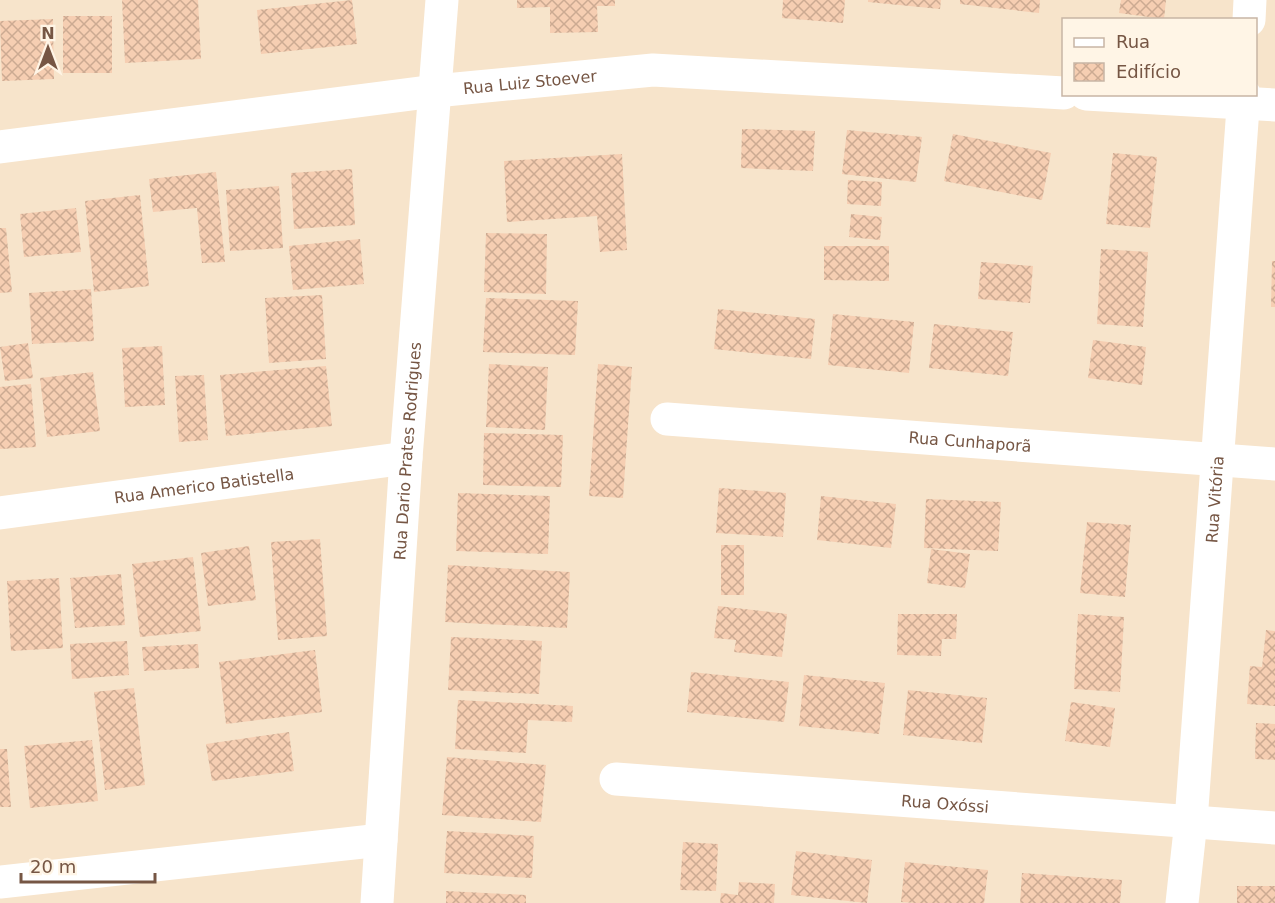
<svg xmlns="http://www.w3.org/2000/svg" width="1275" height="903" font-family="'DejaVu Sans',sans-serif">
	<defs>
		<pattern id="building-cross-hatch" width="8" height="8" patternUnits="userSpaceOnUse" patternTransform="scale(1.5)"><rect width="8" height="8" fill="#f6ceb2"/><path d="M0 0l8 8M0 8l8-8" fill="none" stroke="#ccaa92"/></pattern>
	</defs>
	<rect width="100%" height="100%" fill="#fef2dd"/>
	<path fill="#f7e4cb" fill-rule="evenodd" d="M 0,0 L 1275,0 L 1275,903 L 0,903 ZM 1064,20 L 1256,20 L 1256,94 L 1064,94 Z"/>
	<path fill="url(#building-cross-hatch)" d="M 122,0 L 198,0 L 201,59 L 125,63 Z
		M 352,0 L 357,44 L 261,54 L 257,10 Z
		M 517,0 L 615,0 L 615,6 L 597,6 L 598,32 L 550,33 L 550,7 L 517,8 Z
		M 783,0 L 845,0 L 843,23 L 782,18 Z
		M 868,0 L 941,0 L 940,9 L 868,2 Z
		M 960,0 L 1040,0 L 1039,13 L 960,4 Z
		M 1121,0 L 1166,0 L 1164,19 L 1119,13 Z
		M 63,16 L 112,16 L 112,73 L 63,73 Z
		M 53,19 L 54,79 L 2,81 L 0,21 Z
		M 742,129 L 815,131 L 813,171 L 741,168 Z
		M 847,130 L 922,137 L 916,182 L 842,174 Z
		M 953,134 L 1051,153 L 1042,200 L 944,181 Z
		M 1113,153 L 1157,157 L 1150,228 L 1106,224 Z
		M 622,154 L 627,250 L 600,252 L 597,216 L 507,222 L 504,161 Z
		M 352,169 L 355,225 L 294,229 L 291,173 Z
		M 216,172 L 225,262 L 202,263 L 197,208 L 153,212 L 149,179 Z
		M 848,180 L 882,182 L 881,206 L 847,204 Z
		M 279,186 L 283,248 L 230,251 L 226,190 Z
		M 140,195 L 149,286 L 94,292 L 85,201 Z
		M 76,208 L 81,252 L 24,257 L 20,214 Z
		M 851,214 L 882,217 L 880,240 L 849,237 Z
		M 0,228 L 6,228 L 12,292 L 0,293 Z
		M 486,233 L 547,234 L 546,294 L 484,292 Z
		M 360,239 L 364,284 L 293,290 L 289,246 Z
		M 824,246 L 889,246 L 889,281 L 824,280 Z
		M 1101,249 L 1148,252 L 1143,327 L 1097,324 Z
		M 1272,261 L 1275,261 L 1275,307 L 1271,307 Z
		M 981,262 L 1033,266 L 1030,303 L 978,299 Z
		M 91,289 L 94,341 L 32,344 L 29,293 Z
		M 322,295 L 326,359 L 269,363 L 265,298 Z
		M 486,298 L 578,301 L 575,355 L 483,352 Z
		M 718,309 L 815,319 L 811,359 L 714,349 Z
		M 833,314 L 914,322 L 909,373 L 828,365 Z
		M 934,324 L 1013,332 L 1008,376 L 929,368 Z
		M 1093,340 L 1146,347 L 1142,385 L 1088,378 Z
		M 28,343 L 33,378 L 5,381 L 0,347 Z
		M 162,346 L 165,405 L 125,407 L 122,348 Z
		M 489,364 L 548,367 L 545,430 L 486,427 Z
		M 598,364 L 632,367 L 623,498 L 589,496 Z
		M 326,366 L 332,426 L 226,436 L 220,375 Z
		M 93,372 L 100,431 L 47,437 L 40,378 Z
		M 204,375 L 208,440 L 179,442 L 175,376 Z
		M 31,384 L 36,447 L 0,449 L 0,387 Z
		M 484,433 L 563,435 L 561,487 L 483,485 Z
		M 719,488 L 786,493 L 783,537 L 716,533 Z
		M 458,493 L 550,496 L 548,554 L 456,551 Z
		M 821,496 L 896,504 L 891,548 L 817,540 Z
		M 926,499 L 1001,502 L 998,551 L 924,548 Z
		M 1087,522 L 1131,525 L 1125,597 L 1080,593 Z
		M 320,539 L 327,636 L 278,640 L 271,542 Z
		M 721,545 L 744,545 L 744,595 L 721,595 Z
		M 249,546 L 256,600 L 208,606 L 201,553 Z
		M 931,549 L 970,554 L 965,588 L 927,583 Z
		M 193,557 L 201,631 L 140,637 L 132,564 Z
		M 448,565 L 570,572 L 567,628 L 445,622 Z
		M 121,574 L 125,625 L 75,628 L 70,578 Z
		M 59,578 L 63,648 L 11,651 L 7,581 Z
		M 718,606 L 787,614 L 782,657 L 734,652 L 736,640 L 714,638 Z
		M 898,614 L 957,614 L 956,639 L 942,639 L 941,656 L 897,655 Z
		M 1078,614 L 1124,617 L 1120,692 L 1074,689 Z
		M 1266,630 L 1275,631 L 1275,706 L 1247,704 L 1250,666 L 1262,667 Z
		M 451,637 L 542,641 L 539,694 L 448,690 Z
		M 127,641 L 129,675 L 72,679 L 70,644 Z
		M 198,644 L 199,668 L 144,671 L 142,647 Z
		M 315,650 L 322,712 L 226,724 L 219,662 Z
		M 691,672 L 789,682 L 784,722 L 687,712 Z
		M 804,675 L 885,683 L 879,734 L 799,726 Z
		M 134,688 L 145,785 L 105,790 L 94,692 Z
		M 908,690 L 987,698 L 982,743 L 903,735 Z
		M 458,700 L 573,706 L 572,722 L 528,720 L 526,753 L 455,749 Z
		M 1071,702 L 1115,708 L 1110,747 L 1065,741 Z
		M 1256,723 L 1275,724 L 1275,760 L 1255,759 Z
		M 289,732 L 294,771 L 212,781 L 206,744 Z
		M 92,740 L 98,801 L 30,808 L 24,746 Z
		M 0,749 L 7,749 L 11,807 L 0,807 Z
		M 447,757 L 546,765 L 541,822 L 442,815 Z
		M 447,831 L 534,836 L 532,878 L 444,873 Z
		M 683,842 L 718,844 L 716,891 L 680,890 Z
		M 796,851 L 872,860 L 867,903 L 791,895 Z
		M 905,862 L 988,870 L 984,903 L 915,903 L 901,902 Z
		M 1022,873 L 1122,880 L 1120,903 L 1020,903 Z
		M 739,882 L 775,884 L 774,903 L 720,903 L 721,893 L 738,895 Z
		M 1237,886 L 1275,886 L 1275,903 L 1237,903 Z
		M 446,891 L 526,895 L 526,903 L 446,903 Z"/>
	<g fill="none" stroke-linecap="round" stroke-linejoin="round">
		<g stroke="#fff" stroke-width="33">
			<path d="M 1249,20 L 1250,0"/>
			<path d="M 1086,94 L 1275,105"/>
			<path id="s1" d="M 0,147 L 435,91 L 653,70 L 1064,93"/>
			<path id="s2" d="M 667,419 L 1275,464"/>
			<path id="s3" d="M 0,513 L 406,458"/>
			<path id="s4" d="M 616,779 L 1275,828"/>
			<path d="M 0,882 L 381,840"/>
			<path id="s5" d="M 377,903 L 406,458 L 442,0"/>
			<path id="s6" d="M 1182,903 L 1191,821 L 1244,94"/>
		</g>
	</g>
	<g text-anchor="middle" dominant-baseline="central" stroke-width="5" stroke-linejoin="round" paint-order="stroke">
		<g font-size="16" fill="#765644" stroke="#fff5e6">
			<text stroke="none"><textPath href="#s1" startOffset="534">Rua Luiz Stoever</textPath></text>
			<text stroke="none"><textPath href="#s2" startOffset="304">Rua Cunhaporã</textPath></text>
			<text stroke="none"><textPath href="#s5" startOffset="453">Rua Dario Prates Rodrigues</textPath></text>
			<text stroke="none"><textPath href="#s3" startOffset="206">Rua Americo Batistella</textPath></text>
			<text stroke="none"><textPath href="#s6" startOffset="405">Rua Vitória</textPath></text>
			<text stroke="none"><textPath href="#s4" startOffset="330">Rua Oxóssi</textPath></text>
		</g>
	</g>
	<rect x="1062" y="18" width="195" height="78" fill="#fff5e6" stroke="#c8b5a5" stroke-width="1.5"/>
	<rect x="1074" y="38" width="30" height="9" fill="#ffffff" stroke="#c8b5a5" stroke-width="1.5"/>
	<text x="1116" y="48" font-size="18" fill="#765644">Rua</text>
	<rect x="1074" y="63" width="30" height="18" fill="url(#building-cross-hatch)" stroke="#c8b5a5" stroke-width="1.5"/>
	<text x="1116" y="78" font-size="18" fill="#765644">Edifício</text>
	<g transform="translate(48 48)" stroke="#fff5e6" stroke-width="4.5" paint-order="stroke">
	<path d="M0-4.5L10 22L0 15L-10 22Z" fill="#765644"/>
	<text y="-9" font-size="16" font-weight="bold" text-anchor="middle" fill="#765644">N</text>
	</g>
	<path d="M21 873v9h134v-9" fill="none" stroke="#765644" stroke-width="3"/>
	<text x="30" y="873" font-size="18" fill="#765644" stroke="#fff5e6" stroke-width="4.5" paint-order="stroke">20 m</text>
</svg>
